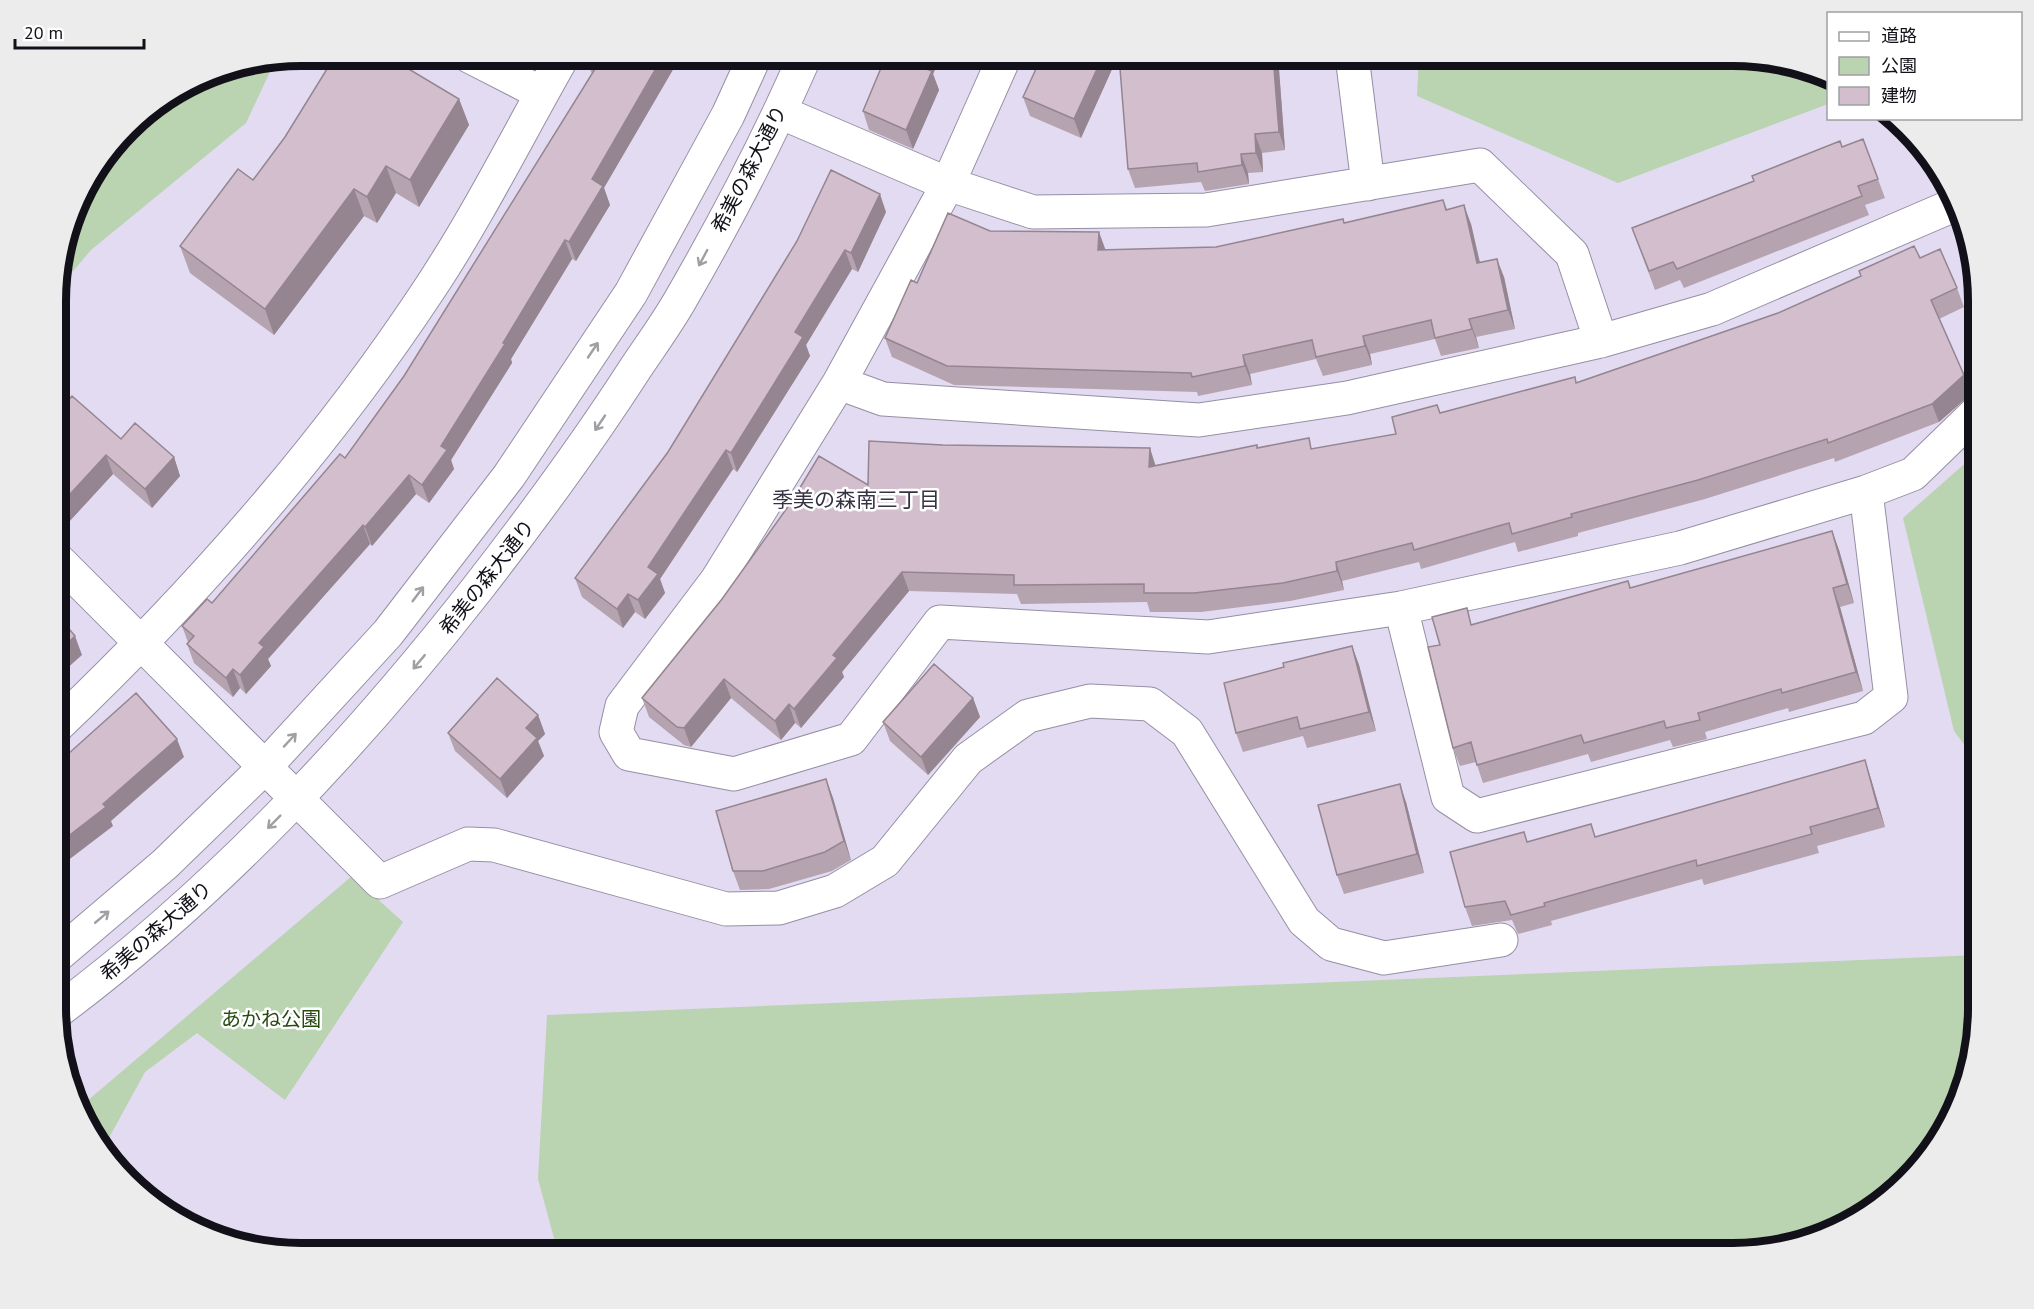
<svg xmlns="http://www.w3.org/2000/svg" width="2034" height="1309" font-family="'PT Sans','Noto Sans JP',sans-serif">
	<rect width="100%" height="100%" fill="#e2dbf2"/>
	<path fill="#bad3b0" d="M 1419,56 L 1733,56 L 1811,68 L 1828,77 L 1828,104 L 1618,183 L 1417,96 Z
		M 275,61 L 246,123 L 91,250 L 58,289 L 58,270 L 81,192 L 139,117 L 208,74 Z
		M 1978,452 L 1978,763 L 1954,731 L 1903,518 Z
		M 352,876 L 403,922 L 285,1100 L 197,1033 L 145,1072 L 104,1147 L 89,1131 L 80,1107 Z
		M 1978,955 L 1978,1023 L 1966,1086 L 1937,1144 L 1855,1221 L 1748,1253 L 558,1253 L 538,1179 L 547,1015 Z"/>
	<g fill="none" stroke-linecap="round" stroke-linejoin="round">
		<g stroke="#958fa4" stroke-width="35">
			<path id="street" d="M 469,56 L 541,93
				M 1005,56 L 948,184 L 839,383 L 717,580 L 622,706 L 616,732 L 629,754 L 734,774 L 851,739 L 940,622 L 1208,637 L 1401,608 L 1680,548 L 1866,492 L 1913,474 L 1978,411
				M 1352,56 L 1368,184
				M 780,112 L 948,184 L 1033,212 L 1206,210 L 1480,165 L 1572,254 L 1601,341
				M 839,383 L 883,399 L 1199,420 L 1347,398 L 1601,341 L 1712,309 L 1954,205
				M 58,560 L 380,882 L 468,844 L 494,845 L 726,909 L 779,908 L 835,891 L 885,861 L 968,759 L 1028,716 L 1090,701 L 1150,704 L 1187,732 L 1304,921 L 1331,944 L 1384,958 L 1501,940
				M 1401,608 L 1448,797 L 1477,816 L 1864,718 L 1891,697 L 1866,492
				M 58,725 C 196,593 324,449 430,288 C 479,214 519,133 563,56"/>
		</g>
		<g stroke="#958fa4" stroke-width="35">
			<path id="secondary" d="M 58,955 L 165,864 L 265,767 L 388,633 L 509,476 L 631,293 L 728,115 L 755,56
				M 58,1011 C 218,891 354,746 477,589 C 533,517 586,445 635,369 C 651,345 668,322 682,297 C 727,219 769,138 805,56"/>
		</g>
		<use href="#street" stroke="#fff" stroke-width="33"/>
		<use href="#secondary" stroke="#fff" stroke-width="33"/>
	</g>
	<path fill="#b5a3b0" d="M 595,56 L 604,188 L 610,205 L 576,261 L 572,259 L 511,359 L 512,363 L 451,460 L 454,469 L 429,503 L 416,494 L 372,546 L 370,544 L 268,659 L 271,666 L 246,694 L 240,688 L 233,697 L 194,663 L 187,644 L 188,642 L 182,626 L 212,603 L 345,458 L 404,376 L 592,74 L 589,66 Z
		M 886,56 L 941,56 L 933,74 L 939,90 L 913,149 L 869,130 L 863,111 Z
		M 1118,56 L 1081,138 L 1030,116 L 1023,97 Z
		M 1119,56 L 1278,56 L 1285,150 L 1262,153 L 1263,172 L 1248,173 L 1249,184 L 1205,191 L 1201,182 L 1135,188 L 1128,169 Z
		M 459,99 L 469,125 L 419,207 L 396,193 L 377,223 L 364,216 L 274,335 L 190,273 L 180,246 L 253,180 Z
		M 1863,139 L 1885,198 L 1865,205 L 1869,215 L 1684,288 L 1680,280 L 1655,290 L 1632,228 Z
		M 1443,200 L 1447,209 L 1471,224 L 1480,262 L 1504,277 L 1515,329 L 1476,337 L 1479,348 L 1441,356 L 1435,339 L 1370,354 L 1372,365 L 1323,376 L 1316,359 L 1250,374 L 1252,385 L 1198,396 L 1197,392 L 954,385 L 892,357 L 885,338 L 917,283 L 990,231 L 1105,250 L 1216,247 L 1345,223 Z
		M 886,212 L 858,272 L 852,269 L 806,345 L 810,356 L 737,472 L 733,469 L 660,579 L 665,593 L 645,619 L 635,612 L 623,628 L 582,597 L 575,578 L 668,452 L 797,241 Z
		M 1920,258 L 1957,288 L 1964,307 L 1939,319 L 1964,375 L 1971,394 L 1939,422 L 1835,462 L 1834,458 L 1705,499 L 1578,533 L 1578,536 L 1518,552 L 1515,542 L 1421,569 L 1419,562 L 1342,581 L 1344,590 L 1290,601 L 1201,612 L 1150,612 L 1147,602 L 1021,604 L 1017,594 L 909,591 L 842,672 L 844,677 L 801,728 L 795,723 L 781,740 L 731,698 L 691,747 L 684,745 L 649,717 L 642,698 L 868,485 L 1156,465 L 1257,445 L 1258,448 L 1313,449 L 1396,434 L 1440,413 L 1577,382 L 1778,313 Z
		M 58,412 L 121,439 L 174,457 L 180,476 L 152,508 L 113,474 L 67,524 L 58,516 Z
		M 1832,531 L 1839,550 L 1854,603 L 1840,607 L 1863,691 L 1789,712 L 1788,708 L 1705,732 L 1707,739 L 1673,747 L 1670,740 L 1591,762 L 1588,754 L 1483,783 L 1476,762 L 1460,766 L 1453,748 L 1472,624 L 1628,581 L 1630,588 Z
		M 1352,646 L 1359,665 L 1376,731 L 1307,748 L 1303,736 L 1243,752 L 1236,733 L 1284,667 Z
		M 973,698 L 980,717 L 928,775 L 890,741 L 883,722 Z
		M 538,715 L 545,734 L 538,741 L 544,756 L 507,798 L 455,751 L 448,733 Z
		M 826,779 L 833,798 L 851,860 L 832,871 L 769,889 L 740,890 L 733,871 Z
		M 1871,779 L 1885,827 L 1817,846 L 1819,853 L 1704,885 L 1702,879 L 1551,921 L 1552,925 L 1518,934 L 1512,920 L 1472,926 L 1465,907 L 1528,842 L 1596,837 Z
		M 1406,802 L 1424,873 L 1344,894 L 1337,875 Z"/>
	<path fill="#948590" d="M 663,56 L 681,56 L 604,188 L 610,205 L 576,261 L 569,242 L 592,179 Z
		M 926,56 L 941,56 L 933,74 L 939,90 L 913,149 L 906,130 L 921,67 Z
		M 1103,56 L 1118,56 L 1081,138 L 1074,119 Z
		M 1273,56 L 1278,56 L 1285,150 L 1279,132 Z
		M 459,99 L 469,125 L 419,207 L 410,180 Z
		M 1255,134 L 1262,153 L 1263,172 L 1256,153 Z
		M 1241,154 L 1248,173 L 1249,184 L 1242,165 Z
		M 386,166 L 396,193 L 377,223 L 367,197 Z
		M 354,189 L 364,216 L 274,335 L 265,309 Z
		M 880,194 L 886,212 L 858,272 L 851,253 Z
		M 1464,205 L 1471,224 L 1484,282 L 1477,263 Z
		M 1099,232 L 1106,251 L 1098,250 Z
		M 565,240 L 572,259 L 511,359 L 512,363 L 451,460 L 454,469 L 429,503 L 422,485 L 441,446 Z
		M 845,250 L 852,269 L 806,345 L 810,356 L 737,472 L 731,453 L 795,332 Z
		M 1497,259 L 1504,277 L 1515,329 L 1508,310 Z
		M 1469,319 L 1476,337 L 1479,348 L 1472,329 Z
		M 1363,336 L 1370,354 L 1372,365 L 1365,346 Z
		M 1243,355 L 1250,374 L 1252,385 L 1245,366 Z
		M 1964,375 L 1971,394 L 1939,422 L 1932,404 Z
		M 1150,448 L 1156,467 L 1149,467 Z
		M 726,450 L 733,469 L 660,579 L 665,593 L 645,619 L 638,600 L 648,567 Z
		M 106,455 L 113,474 L 67,524 L 60,505 Z
		M 174,457 L 180,476 L 152,508 L 145,489 Z
		M 409,475 L 416,494 L 372,546 L 365,527 Z
		M 363,525 L 370,544 L 268,659 L 271,666 L 246,694 L 240,675 L 259,643 Z
		M 1832,531 L 1839,550 L 1854,603 L 1847,584 Z
		M 1336,562 L 1342,581 L 1344,590 L 1337,571 Z
		M 902,572 L 909,591 L 842,672 L 844,677 L 801,728 L 794,709 L 833,655 Z
		M 1833,588 L 1840,607 L 1863,691 L 1856,672 Z
		M 628,594 L 635,612 L 623,628 L 617,609 Z
		M 75,636 L 82,655 L 64,671 L 67,679 L 58,687 L 58,652 Z
		M 1352,646 L 1359,665 L 1376,731 L 1369,712 Z
		M 233,669 L 240,688 L 233,697 L 226,678 Z
		M 724,679 L 731,698 L 691,747 L 684,728 Z
		M 973,698 L 980,717 L 928,775 L 921,757 Z
		M 789,704 L 795,723 L 781,740 L 775,721 Z
		M 538,715 L 545,734 L 538,741 L 544,756 L 507,798 L 500,779 L 526,728 Z
		M 177,739 L 184,757 L 111,821 L 113,826 L 58,868 L 58,844 Z
		M 1865,760 L 1871,779 L 1885,827 L 1878,808 Z
		M 826,779 L 833,798 L 851,860 L 844,841 Z
		M 1400,784 L 1406,802 L 1424,873 L 1417,854 Z"/>
	<path fill="#d3becd" stroke="#948590" stroke-width="1.5" d="M 335,56 L 387,56 L 459,99 L 410,180 L 386,166 L 367,197 L 354,189 L 265,309 L 180,246 L 238,169 L 253,180 L 285,137 Z
		M 595,56 L 663,56 L 592,179 L 603,186 L 569,242 L 565,240 L 503,343 L 505,344 L 441,446 L 447,450 L 422,485 L 409,475 L 365,527 L 363,525 L 259,643 L 264,647 L 240,675 L 233,669 L 226,678 L 187,644 L 194,636 L 182,626 L 207,599 L 212,603 L 340,454 L 345,458 L 404,376 L 595,69 L 589,66 Z
		M 886,56 L 926,56 L 921,67 L 932,71 L 906,130 L 863,111 Z
		M 1042,56 L 1103,56 L 1074,119 L 1023,97 Z
		M 1119,56 L 1273,56 L 1279,132 L 1255,134 L 1256,153 L 1241,154 L 1242,165 L 1198,172 L 1197,163 L 1128,169 Z
		M 1863,139 L 1878,179 L 1858,186 L 1862,196 L 1677,269 L 1673,262 L 1649,271 L 1632,228 L 1754,181 L 1752,176 L 1840,141 L 1842,147 Z
		M 831,170 L 880,194 L 851,253 L 845,250 L 795,332 L 803,337 L 731,453 L 726,450 L 648,567 L 658,574 L 638,600 L 628,594 L 617,609 L 575,578 L 668,452 L 797,241 Z
		M 1443,200 L 1446,210 L 1464,205 L 1477,263 L 1497,259 L 1508,310 L 1469,319 L 1472,329 L 1435,338 L 1431,320 L 1363,336 L 1365,346 L 1316,357 L 1312,340 L 1243,355 L 1245,366 L 1192,377 L 1191,373 L 947,366 L 885,338 L 911,280 L 917,283 L 948,213 L 990,231 L 1099,232 L 1098,250 L 1216,247 L 1343,219 L 1344,223 Z
		M 1914,246 L 1920,258 L 1940,249 L 1957,288 L 1931,300 L 1964,375 L 1932,404 L 1828,443 L 1827,439 L 1698,480 L 1571,514 L 1572,517 L 1512,534 L 1509,523 L 1414,550 L 1412,543 L 1336,562 L 1337,571 L 1283,583 L 1194,593 L 1144,593 L 1144,584 L 1014,585 L 1014,575 L 902,572 L 833,655 L 837,658 L 794,709 L 789,704 L 775,721 L 724,679 L 684,728 L 677,727 L 642,698 L 722,599 L 792,501 L 819,456 L 868,485 L 869,441 L 943,445 L 1150,448 L 1149,467 L 1257,445 L 1257,448 L 1309,438 L 1311,449 L 1396,434 L 1392,417 L 1437,405 L 1440,413 L 1575,377 L 1576,383 L 1778,313 L 1861,276 L 1859,271 Z
		M 72,396 L 121,439 L 135,423 L 174,457 L 145,489 L 106,455 L 60,505 L 58,503 L 58,412 Z
		M 1832,531 L 1847,584 L 1833,588 L 1856,672 L 1782,693 L 1781,689 L 1698,713 L 1700,720 L 1666,728 L 1664,721 L 1584,743 L 1581,735 L 1477,765 L 1471,742 L 1453,748 L 1428,647 L 1440,645 L 1432,617 L 1467,608 L 1471,625 L 1628,581 L 1630,588 Z
		M 58,616 L 75,636 L 58,652 Z
		M 1352,646 L 1369,712 L 1300,729 L 1297,717 L 1236,733 L 1224,683 L 1284,667 L 1283,663 Z
		M 934,664 L 973,698 L 921,757 L 883,722 Z
		M 497,678 L 538,715 L 526,728 L 537,738 L 500,779 L 448,733 Z
		M 136,693 L 177,739 L 103,804 L 106,807 L 58,844 L 58,763 Z
		M 1865,760 L 1878,808 L 1810,827 L 1812,834 L 1697,866 L 1696,860 L 1544,903 L 1545,906 L 1511,915 L 1505,901 L 1465,907 L 1450,852 L 1524,832 L 1527,842 L 1591,824 L 1595,837 Z
		M 826,779 L 844,841 L 825,852 L 763,871 L 733,871 L 716,811 Z
		M 1400,784 L 1417,854 L 1337,875 L 1318,805 Z"/>
	<defs><path id="oneway-shaft" d="M-6 0H5M1.5-3L5.5 0L1.5 3" fill="none" stroke-width="1.6" stroke-linecap="round" stroke-linejoin="round" transform="scale(1.5)"/></defs>
	<g stroke="#a09fa3">
		<use href="#oneway-shaft" transform="translate(703 258) rotate(118)"/>
		<use href="#oneway-shaft" transform="translate(593 350) rotate(-56)"/>
		<use href="#oneway-shaft" transform="translate(600 423) rotate(124)"/>
		<use href="#oneway-shaft" transform="translate(418 594) rotate(-53)"/>
		<use href="#oneway-shaft" transform="translate(419 662) rotate(130)"/>
		<use href="#oneway-shaft" transform="translate(290 740) rotate(-47)"/>
		<use href="#oneway-shaft" transform="translate(274 822) rotate(135)"/>
		<use href="#oneway-shaft" transform="translate(102 917) rotate(-40)"/>
	</g>
	<g text-anchor="middle" dominant-baseline="central" stroke-width="5" stroke-linejoin="round" paint-order="stroke">
		<g font-size="20" fill="#121018" stroke="#fff">
			<text transform="translate(749 169) rotate(-63)">希美の森大通り</text>
			<text transform="translate(487 577) rotate(-52)">希美の森大通り</text>
			<text transform="translate(156 931) rotate(-41)">希美の森大通り</text>
		</g>
		<g font-size="20" fill="#264b11" stroke="#fff">
			<text x="271" y="1019">あかね公園</text>
		</g>
		<g font-size="21" fill="#373243" stroke="#fff">
			<text x="856" y="499">季美の森南三丁目</text>
		</g>
	</g>
	<path d="M0 0H2034V1309H0ZM301 66H1733A235 235 0 0 1 1968 301V1008A235 235 0 0 1 1733 1243H301A235 235 0 0 1 66 1008V301A235 235 0 0 1 301 66Z" fill="#ececed" fill-rule="evenodd"/>
	<path fill="none" stroke="#121018" stroke-width="8" d="M301 66H1733A235 235 0 0 1 1968 301V1008A235 235 0 0 1 1733 1243H301A235 235 0 0 1 66 1008V301A235 235 0 0 1 301 66Z"/>
	<rect x="1827" y="12" width="195" height="108" fill="#ffffff" stroke="#a09fa3" stroke-width="1.5"/>
	<rect x="1839" y="32" width="30" height="9" fill="#ffffff" stroke="#a09fa3" stroke-width="1.5"/>
	<text x="1881" y="42" font-size="18" fill="#121018">道路</text>
	<rect x="1839" y="57" width="30" height="18" fill="#bad3b0" stroke="#a09fa3" stroke-width="1.5"/>
	<text x="1881" y="72" font-size="18" fill="#121018">公園</text>
	<rect x="1839" y="87" width="30" height="18" fill="#d3becd" stroke="#a09fa3" stroke-width="1.5"/>
	<text x="1881" y="102" font-size="18" fill="#121018">建物</text>
	<path d="M15 39v9h129v-9" fill="none" stroke="#121018" stroke-width="3"/>
	<text x="24" y="39" font-size="18" fill="#121018" stroke="#ffffff" stroke-width="4.5" paint-order="stroke">20 m</text>
</svg>
